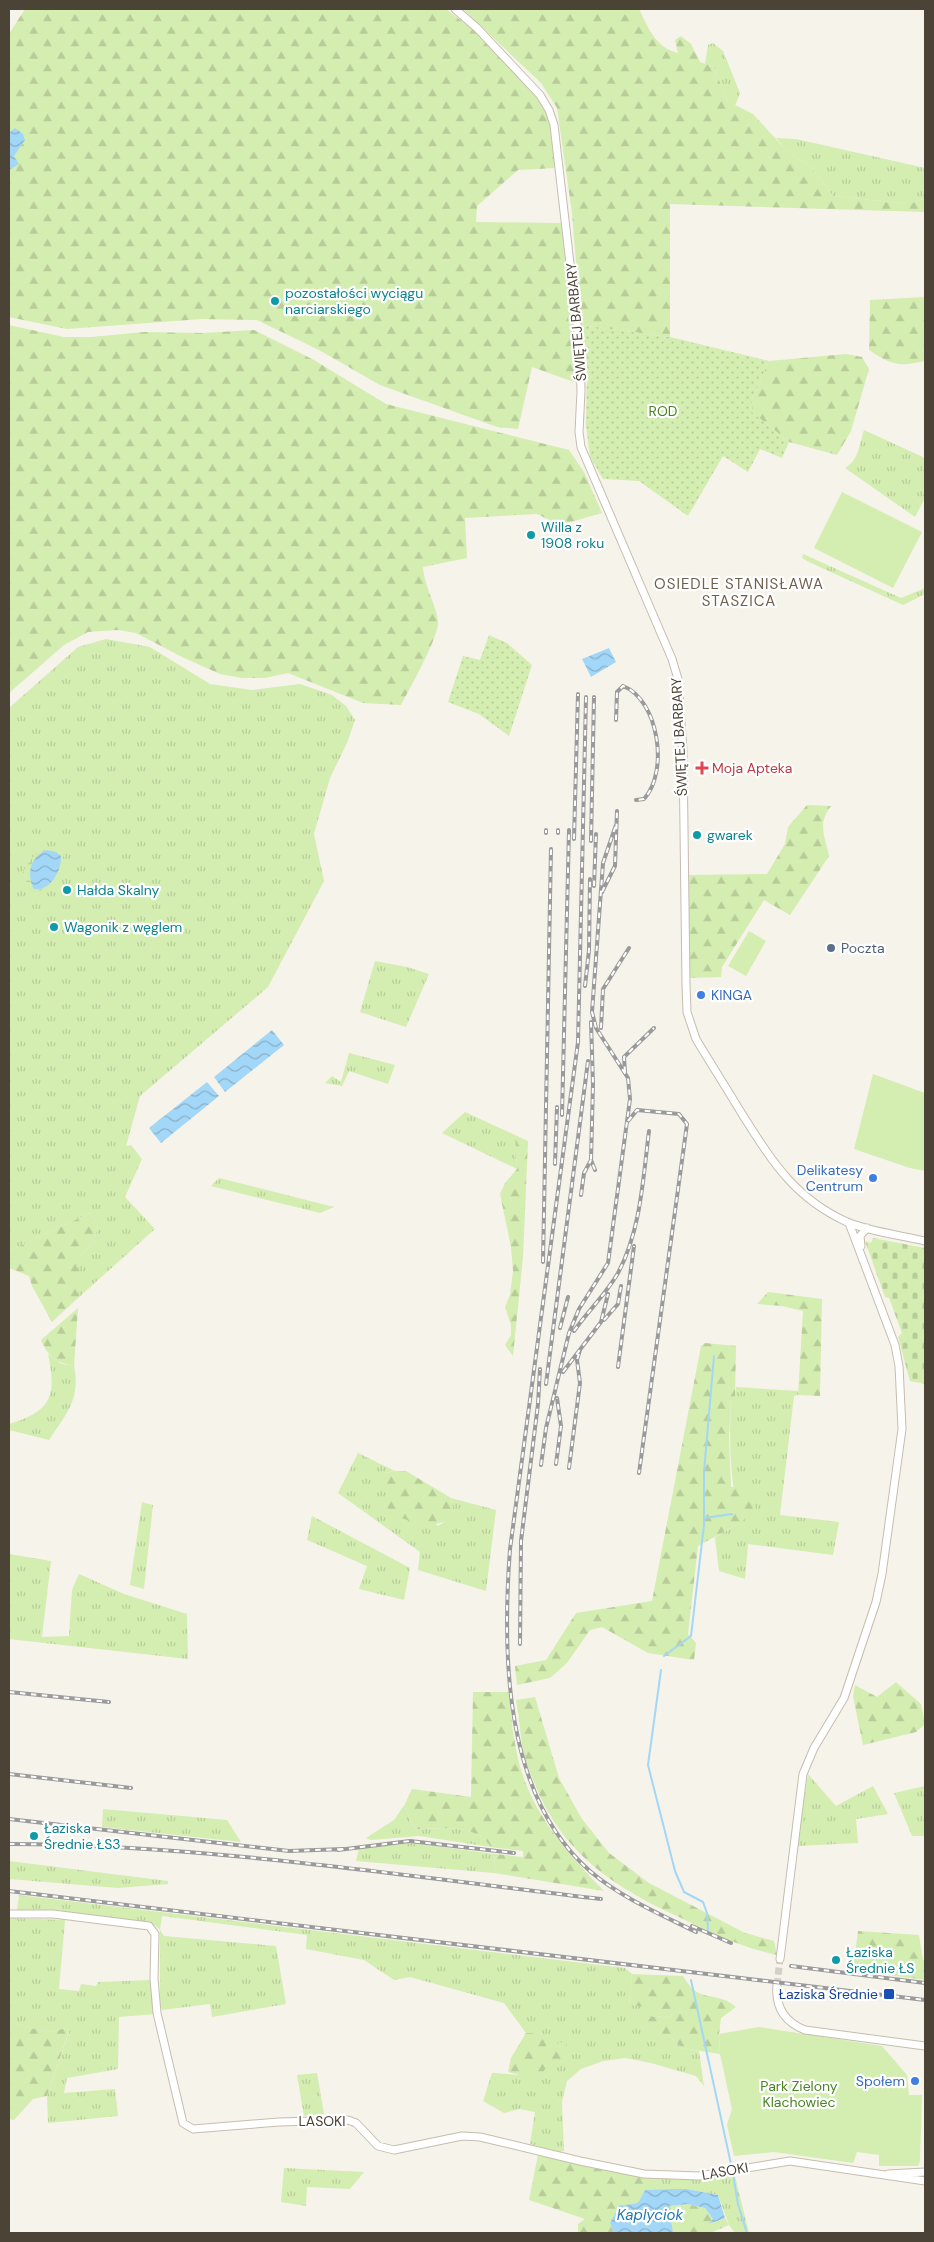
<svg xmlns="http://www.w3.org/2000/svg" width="934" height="2242" font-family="'DM Sans',sans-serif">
	<defs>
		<pattern id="grass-tufts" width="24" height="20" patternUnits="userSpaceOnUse" patternTransform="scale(1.25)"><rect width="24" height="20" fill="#d4edb1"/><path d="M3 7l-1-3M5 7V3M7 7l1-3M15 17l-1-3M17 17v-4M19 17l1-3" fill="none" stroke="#b8cc99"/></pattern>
		<pattern id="forest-firs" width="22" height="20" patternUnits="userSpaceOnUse" patternTransform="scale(1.25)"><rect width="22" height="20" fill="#d4edb1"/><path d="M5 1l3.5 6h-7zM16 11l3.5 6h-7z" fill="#b8cc99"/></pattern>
		<pattern id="wetland-marsh" width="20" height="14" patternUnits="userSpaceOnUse" patternTransform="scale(1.25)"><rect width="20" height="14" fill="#d4edb1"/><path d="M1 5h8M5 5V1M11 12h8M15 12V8" fill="none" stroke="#b8cc99"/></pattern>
		<pattern id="cemetery-stones" width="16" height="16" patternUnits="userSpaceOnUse" patternTransform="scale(1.25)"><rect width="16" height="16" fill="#d4edb1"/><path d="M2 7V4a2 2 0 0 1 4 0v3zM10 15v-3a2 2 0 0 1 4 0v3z" fill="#b8cc99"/></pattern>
		<pattern id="garden-dots" width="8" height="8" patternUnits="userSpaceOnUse" patternTransform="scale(1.25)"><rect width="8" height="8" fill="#d4edb1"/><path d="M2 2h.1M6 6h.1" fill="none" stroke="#b8cc99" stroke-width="1.8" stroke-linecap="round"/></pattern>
		<pattern id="water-waves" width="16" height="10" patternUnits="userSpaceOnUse" patternTransform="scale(1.25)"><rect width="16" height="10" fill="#a3d7f7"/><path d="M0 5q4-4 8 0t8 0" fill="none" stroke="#87b0c9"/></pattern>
	</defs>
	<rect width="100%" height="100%" fill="#f6f3eb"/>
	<path fill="url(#grass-tufts)" d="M 713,43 L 723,51 L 740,93 L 735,106 L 727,101 L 714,67 L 705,64 L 708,45 Z
		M 776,138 L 796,139 L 925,168 L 925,198 L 909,204 L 833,196 L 812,168 L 785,149 Z
		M 864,430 L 925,458 L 925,498 L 915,517 L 845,468 C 859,460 859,445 864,430 Z
		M 803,554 L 901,598 L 925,588 L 925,594 L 903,605 L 809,562 L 802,558 Z
		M 106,639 L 150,647 L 210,684 L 252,690 L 300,684 L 332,695 L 346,706 L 355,720 L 347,743 L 330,778 L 314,834 L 324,881 L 268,987 L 140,1096 L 126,1146 L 131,1145 L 142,1159 L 125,1197 L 155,1229 L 78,1298 L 78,1258 L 94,1243 L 98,1224 L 90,1213 L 9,1251 L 9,708 L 78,647 Z
		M 375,961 L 407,967 L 429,974 L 406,1027 L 360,1012 Z
		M 349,1053 L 395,1065 L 388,1084 L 349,1071 L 342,1086 L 325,1083 L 332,1076 L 341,1082 Z
		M 465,1112 L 515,1135 L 517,1169 L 442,1133 Z
		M 219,1178 L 334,1207 L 320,1213 L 211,1186 Z
		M 48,1354 L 62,1364 L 74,1366 C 81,1399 66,1414 49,1440 L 9,1430 L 9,1424 C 51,1411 57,1397 48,1354 Z
		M 736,1387 L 798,1391 L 798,1395 L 794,1396 L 780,1515 L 839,1522 L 833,1555 L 748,1544 L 745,1579 L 719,1571 L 715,1537 L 740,1523 C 730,1480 729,1443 731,1399 L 735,1397 Z
		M 358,1453 L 395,1471 L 385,1473 L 438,1526 C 453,1517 454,1514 451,1498 L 496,1510 L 486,1591 L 418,1570 L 420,1552 L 338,1493 Z
		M 142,1502 L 153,1505 L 144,1589 L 130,1585 Z
		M 312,1516 L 410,1568 L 404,1600 L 359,1589 L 367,1566 L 307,1540 Z
		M 9,1554 L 51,1561 L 42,1637 L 69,1636 L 72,1590 L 79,1574 L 124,1594 L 187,1614 L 188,1659 L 9,1639 Z
		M 808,1774 L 836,1806 L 873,1786 L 888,1814 L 856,1819 L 858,1843 L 797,1846 Z
		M 925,1786 L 925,1836 L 912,1836 L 894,1793 Z
		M 405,1804 L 410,1822 L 417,1829 C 443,1828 475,1823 491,1847 L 419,1836 L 371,1840 L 366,1838 L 394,1820 Z
		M 103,1809 L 227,1820 L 241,1842 L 102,1827 Z
		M 412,1843 L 495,1854 L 494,1873 L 356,1861 L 359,1849 Z
		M 9,1861 L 168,1881 L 168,1884 L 118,1888 L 9,1879 Z
		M 19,1895 L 625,1968 L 632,1974 L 629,2004 L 669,2010 L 672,2015 L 668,2018 L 657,2016 L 641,2019 L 643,2029 L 670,2036 L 682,2048 L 699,2051 L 704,2086 L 696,2076 L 651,2063 L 625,2058 L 603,2061 L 581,2069 L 567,2081 L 562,2102 L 564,2151 L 560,2152 L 530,2144 L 535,2112 L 520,2109 L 504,2113 L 483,2101 L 492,2073 C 499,2073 515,2075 519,2075 C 540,2072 554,2057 567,2042 L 547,2047 L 541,2033 L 526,2033 L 504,2003 L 410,1977 L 394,1980 L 364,1960 L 306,1949 L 307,1935 L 162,1916 L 160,1930 L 164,1936 L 276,1946 L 286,2004 L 212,2017 L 210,2004 L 162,2010 L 160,2001 L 160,1930 L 155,1925 L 51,1911 L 17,1911 Z
		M 9,1918 L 65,1920 L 59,1989 L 79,1991 L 81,1984 L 96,1986 L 98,1982 L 151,1980 L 155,2014 L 119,2017 L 118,2069 L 67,2078 L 64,2093 L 115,2089 L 118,2116 L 48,2123 L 47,2096 L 70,2029 C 63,2027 62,2030 55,2031 C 41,2033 22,2025 9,2021 Z
		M 317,2073 L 324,2114 L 304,2116 L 297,2075 Z
		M 284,2168 L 364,2172 L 350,2189 L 307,2187 L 306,2206 L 281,2202 Z
		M 734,2172 L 749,2233 L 735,2233 L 729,2225 L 718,2195 L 687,2189 L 645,2190 L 645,2176 Z"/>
	<path fill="url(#forest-firs)" d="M 25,9 L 446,9 L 477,33 L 532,91 L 548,114 L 556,168 L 518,170 L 477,206 L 476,222 L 562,223 L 577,383 L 532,367 L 518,429 L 497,427 L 380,385 L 319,350 L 257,320 L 201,319 L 67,329 L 9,317 L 9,34 Z
		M 463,9 L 639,9 C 649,29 655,47 678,53 L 675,40 L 681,36 L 691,44 L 700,62 L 714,67 L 727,101 L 753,114 L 785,149 L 812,168 L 833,196 L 909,204 L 925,198 L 925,212 L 670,204 L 670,337 L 581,325 L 572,213 L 557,108 L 541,83 Z
		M 925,297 L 925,361 C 899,367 891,365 869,350 L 870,300 Z
		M 9,325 L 64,337 L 91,337 L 144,332 L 203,333 L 254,330 L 314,360 L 386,404 L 569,450 L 584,472 L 602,513 L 560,525 L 537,514 L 465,518 L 467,558 L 423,567 C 424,587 438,608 438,623 C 438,638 409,690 401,705 L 363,703 L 288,673 L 265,678 L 242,678 L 220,674 L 182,657 L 136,633 L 118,630 L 88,632 L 64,645 L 9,693 Z
		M 846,354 L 862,357 L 869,369 L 851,431 L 837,455 L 789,442 L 752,412 L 752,399 L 769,361 Z
		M 807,805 L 831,806 C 817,824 825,836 829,856 L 790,915 L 764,900 L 722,967 L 721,977 L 690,978 L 688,875 L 767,874 L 785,844 L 788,827 Z
		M 515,1135 L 528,1141 L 523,1257 L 513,1356 L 505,1345 L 511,1335 L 511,1325 L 505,1307 L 510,1295 L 513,1271 L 511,1247 L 500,1194 L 505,1183 L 517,1169 Z
		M 90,1213 L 98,1224 L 94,1243 L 78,1258 L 78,1298 L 52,1322 L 32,1286 L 29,1276 L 9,1268 L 9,1251 Z
		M 768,1292 L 822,1299 L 820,1396 L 798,1395 L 803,1311 L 782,1306 L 757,1304 Z
		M 78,1308 L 74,1366 C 56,1363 48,1356 41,1340 Z
		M 705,1343 L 736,1346 L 735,1398 L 731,1399 L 729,1437 L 731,1487 L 744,1488 L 755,1504 L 756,1510 L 740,1523 L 698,1546 L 688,1634 L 696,1643 L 694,1660 L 648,1653 L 602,1627 L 590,1630 L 567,1663 L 550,1678 L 517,1685 L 515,1666 L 546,1660 L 576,1613 L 652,1601 L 701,1346 Z
		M 395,1471 L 406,1471 L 451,1498 L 453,1510 L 450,1519 C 428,1531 409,1522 388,1511 L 385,1473 Z
		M 896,1682 L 921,1704 L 925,1724 L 916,1732 L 863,1745 L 853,1696 L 855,1685 L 877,1697 Z
		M 473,1692 L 509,1692 C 511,1711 512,1730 516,1749 C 526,1807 565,1851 604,1891 L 494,1873 L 495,1854 L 523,1857 L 523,1851 L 491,1847 C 475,1823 443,1828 417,1829 L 410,1822 L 405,1804 L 412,1789 L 471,1797 Z
		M 535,1697 L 559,1778 L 582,1819 L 609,1853 L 649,1883 L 745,1933 L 774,1941 L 777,1955 C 740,1947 714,1934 681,1918 C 615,1888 561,1853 534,1782 C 530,1772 525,1760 523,1750 C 520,1733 519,1717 516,1700 Z
		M 858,1931 L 919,1935 L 923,1960 L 925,1961 L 925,1980 L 853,1970 Z
		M 632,1974 L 683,1976 C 700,2006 715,1989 736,2007 L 721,2018 L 719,2034 L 720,2054 L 682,2048 L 670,2036 L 643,2030 L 640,2019 L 657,2016 L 668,2018 L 672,2015 L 669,2010 L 629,2005 Z
		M 9,2021 C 22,2025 41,2033 55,2031 C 62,2030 64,2027 70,2028 L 47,2096 L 33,2099 L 14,2120 L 9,2119 Z
		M 526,2033 L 541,2033 L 547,2046 L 567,2041 L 566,2060 L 549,2063 L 543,2072 L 519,2075 L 508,2072 L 511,2058 Z
		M 538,2155 L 592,2168 L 645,2176 L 645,2190 L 638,2203 L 619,2206 L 610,2223 L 614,2233 L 578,2233 L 578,2224 L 585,2219 L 529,2200 Z
		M 688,2204 L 705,2208 L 713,2219 L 710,2224 L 725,2218 L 729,2225 L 710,2233 L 673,2233 L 668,2206 Z"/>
	<path fill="url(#wetland-marsh)" d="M 50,848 L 63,850 L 64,855 L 61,863 L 60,856 L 56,852 L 47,850 C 37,853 24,870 30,881 C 32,884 37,887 39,890 L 44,888 C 34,898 25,891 20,880 C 26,864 33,852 50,848 Z"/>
	<path fill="url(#cemetery-stones)" d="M 873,1238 L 925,1248 L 925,1384 L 910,1381 L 898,1337 L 902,1333 L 889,1298 L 885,1297 L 865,1241 L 871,1243 Z"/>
	<path fill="#d4edb1" d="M 842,492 L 922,532 L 893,588 L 814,548 Z
		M 749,931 L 766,941 L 746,976 L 728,966 Z
		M 873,1074 L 925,1093 L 925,1171 L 910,1168 L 854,1149 Z
		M 759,2027 L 882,2046 L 907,2075 L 909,2095 L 922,2095 L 920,2161 L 918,2166 L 879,2166 L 879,2155 L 857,2152 L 853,2163 L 774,2152 L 734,2156 L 727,2125 L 732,2109 L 720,2054 L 719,2034 Z"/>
	<path fill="url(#garden-dots)" d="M 581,325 L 670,337 L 769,361 L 752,399 L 752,412 L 789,442 L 782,458 L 760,449 L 748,472 L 723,456 L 688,516 L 639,481 L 603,479 L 590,457 L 586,425 L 587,362 Z
		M 489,635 L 507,643 L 532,665 L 509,736 L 479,714 L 448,702 L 463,656 L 480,660 Z"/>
	<path fill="url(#water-waves)" d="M 15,128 L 23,134 L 25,140 L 14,156 L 19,164 L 9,170 L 9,133 Z
		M 609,648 L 616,662 L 591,677 L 582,659 Z
		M 47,850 L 56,852 L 61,856 C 62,870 50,892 34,889 C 26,875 30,856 47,850 Z
		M 272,1030 L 284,1045 L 225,1092 L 214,1077 Z
		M 207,1082 L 219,1096 L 161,1143 L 149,1128 Z
		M 670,2189 L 687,2189 L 718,2195 L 725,2218 L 709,2224 L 713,2219 L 705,2208 L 688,2204 L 669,2206 L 673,2233 L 614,2233 L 610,2223 L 619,2206 L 638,2203 L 645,2190 Z"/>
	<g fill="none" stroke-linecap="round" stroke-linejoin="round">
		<path stroke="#a3d7f7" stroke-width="2" d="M 704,1518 L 732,1514
			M 664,1656 L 691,1636 L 704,1525 L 704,1472 L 714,1356
			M 661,1670 L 648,1765 L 675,1871 L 684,1892 L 703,1902 L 707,1913 L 708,1930
			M 691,1980 L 731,2164
			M 733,2174 L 738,2204 L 747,2233"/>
		<path stroke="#d4d0c7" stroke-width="7" stroke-dasharray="7 3.5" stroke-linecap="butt" d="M 777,1985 L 780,1959"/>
		<g stroke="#c6bdaf" stroke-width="9">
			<path id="tertiary" d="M 455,9 L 477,28 L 540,95 L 549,110 L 554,125 L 580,350 L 581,391 L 579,432 L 581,447 L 672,659 L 678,679 L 683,751 L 686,984 L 687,1012 L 696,1039 C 711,1064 727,1089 742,1114 C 772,1161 794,1198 847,1222 C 871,1232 900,1235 925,1241
				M 861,1246 L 860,1236 L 867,1228
				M 9,1914 L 53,1914 L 149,1926 L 155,1934 L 154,1979 L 157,2013 L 183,2123 L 193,2129 L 279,2122 L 348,2120 L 356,2123 L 378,2146 L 394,2150 L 462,2136 L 480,2137 L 580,2161 L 644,2174 L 699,2176 L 790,2161 L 925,2181
				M 780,1959 L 803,1774 L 814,1748 L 844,1698 L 876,1602 L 882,1574 L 902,1429 L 899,1366 L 895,1345 L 849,1223
				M 777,1985 C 775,2007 785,2022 805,2030 L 925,2046
				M 888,2174 L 925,2172"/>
		</g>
		<use href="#tertiary" stroke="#fff" stroke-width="7"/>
		<g stroke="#9a9a9a" stroke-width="4">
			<path id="rail" d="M 586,697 L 578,1042 L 510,1549 C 502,1656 504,1797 591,1872 C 622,1898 660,1914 696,1932
				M 616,720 L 617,692 L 623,686 C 659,700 669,772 644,799 L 636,800
				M 546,833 L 546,830
				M 558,833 L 558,830
				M 574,839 L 578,694
				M 591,841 L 594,697
				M 594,886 L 596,834
				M 602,892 L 615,866 L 617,811
				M 585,986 L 589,950 L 590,879
				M 591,1022 L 593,1084 L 591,1160 L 595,1170
				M 601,1028 L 603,989 L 629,948
				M 625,1072 L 624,1057 L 654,1028
				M 562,1115 L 569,830
				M 628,1121 L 637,1110 L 679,1114 L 687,1124 L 639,1473
				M 555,1164 L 557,1107
				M 581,1195 L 584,1173 L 591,1160
				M 543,1262 L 551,849
				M 604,1320 L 618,1304 L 621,1286
				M 560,1328 L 568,1297
				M 574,1331 C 588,1311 606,1294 618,1273 C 641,1230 643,1178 649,1131
				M 618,1367 L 634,1246
				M 563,1372 L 601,1322 L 608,1294
				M 546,1384 L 588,1061
				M 556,1464 L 561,1426 L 557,1398
				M 541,1465 L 546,1428 L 569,1333 L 579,1309 L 608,1263 L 630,1099 L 628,1078 L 596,1028 L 592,1012 L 603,863 L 616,825
				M 569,1468 L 580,1383 L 577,1360 L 580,1350
				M 520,1644 L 521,1541 L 538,1404 L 540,1369
				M 9,1692 L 109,1702
				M 9,1774 L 131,1788
				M 9,1819 L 289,1851 L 344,1849
				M 9,1844 C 207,1845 405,1876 601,1899
				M 338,1850 L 410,1841 L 514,1853
				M 9,1891 L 925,2000
				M 692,1926 L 731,1943
				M 791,1966 L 925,1983"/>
		</g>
		<use href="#rail" stroke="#fff" stroke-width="2" stroke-dasharray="5.5" stroke-linecap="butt"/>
	</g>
	<g fill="#0f9aa8" stroke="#fff" stroke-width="2">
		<circle cx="275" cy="301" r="5"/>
		<circle cx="531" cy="535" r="5"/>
		<circle cx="697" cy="835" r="5"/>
		<circle cx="67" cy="890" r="5"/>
		<circle cx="54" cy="927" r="5"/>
		<circle cx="34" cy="1836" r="5"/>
		<circle cx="836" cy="1960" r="5"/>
	</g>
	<path fill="#e0444e" stroke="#fff" stroke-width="2" d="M699.5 760.5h5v5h5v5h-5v5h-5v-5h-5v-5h5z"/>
	<circle fill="#5c6f8a" stroke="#fff" stroke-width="2" cx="831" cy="948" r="5"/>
	<g fill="#3f7fe0" stroke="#fff" stroke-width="2">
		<circle cx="701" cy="995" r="5"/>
		<circle cx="873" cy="1178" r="5"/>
		<circle cx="915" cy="2081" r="5"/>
	</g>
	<rect fill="#1a4fb4" stroke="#fff" stroke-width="2" x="883" y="1988" width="12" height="12" rx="2.5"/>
	<g text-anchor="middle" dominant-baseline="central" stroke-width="4.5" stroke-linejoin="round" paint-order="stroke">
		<g font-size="14" fill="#0d838f" stroke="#fff" text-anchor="start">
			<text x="285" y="293">pozostałości wyciągu<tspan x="285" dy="16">narciarskiego</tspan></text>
			<text x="541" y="527">Willa z<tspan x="541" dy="16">1908 roku</tspan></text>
			<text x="707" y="835">gwarek</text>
			<text x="77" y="890">Hałda Skalny</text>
			<text x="64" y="927">Wagonik z węglem</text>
			<text x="44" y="1828">Łaziska<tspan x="44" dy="16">Średnie ŁS3</tspan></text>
			<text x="846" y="1952">Łaziska<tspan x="846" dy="16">Średnie ŁS</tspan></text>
		</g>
		<g font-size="14" fill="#4c4337" stroke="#fff">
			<text transform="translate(576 322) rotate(-95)">ŚWIĘTEJ BARBARY</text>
			<text transform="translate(679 737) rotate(-93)">ŚWIĘTEJ BARBARY</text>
			<text x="322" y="2121">LASOKI</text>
			<text transform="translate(725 2171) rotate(-10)">LASOKI</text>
		</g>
		<g font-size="14" fill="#4b8424" stroke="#fff">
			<text x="663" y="411">ROD</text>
			<text x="799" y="2086">Park Zielony<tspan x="799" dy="16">Klachowiec</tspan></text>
		</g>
		<g font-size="14" fill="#be3a42" stroke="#fff" text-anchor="start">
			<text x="712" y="768">Moja Apteka</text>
		</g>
		<g font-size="14" fill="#4e5e75" stroke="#fff" text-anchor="start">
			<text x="841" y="948">Poczta</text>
		</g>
		<g font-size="14" fill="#366cbe" stroke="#fff" text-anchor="end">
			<text x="711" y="995" text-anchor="start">KINGA</text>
			<text x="863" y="1170">Delikatesy<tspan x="863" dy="16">Centrum</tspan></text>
			<text x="905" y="2081">Społem</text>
		</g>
		<g font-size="14" fill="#164399" stroke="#fff" text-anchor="end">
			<text x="878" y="1994">Łaziska Średnie</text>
		</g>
		<g font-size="15" letter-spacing="1" fill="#70614e" stroke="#fff">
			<text x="739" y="584">OSIEDLE STANISŁAWA<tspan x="739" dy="17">STASZICA</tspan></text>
		</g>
		<g font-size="15" font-style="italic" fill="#2379b1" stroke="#fff">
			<text x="650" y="2215">Kaplyciok</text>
		</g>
	</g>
	<rect width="934" height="2242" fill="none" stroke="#4c4337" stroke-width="20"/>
</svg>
